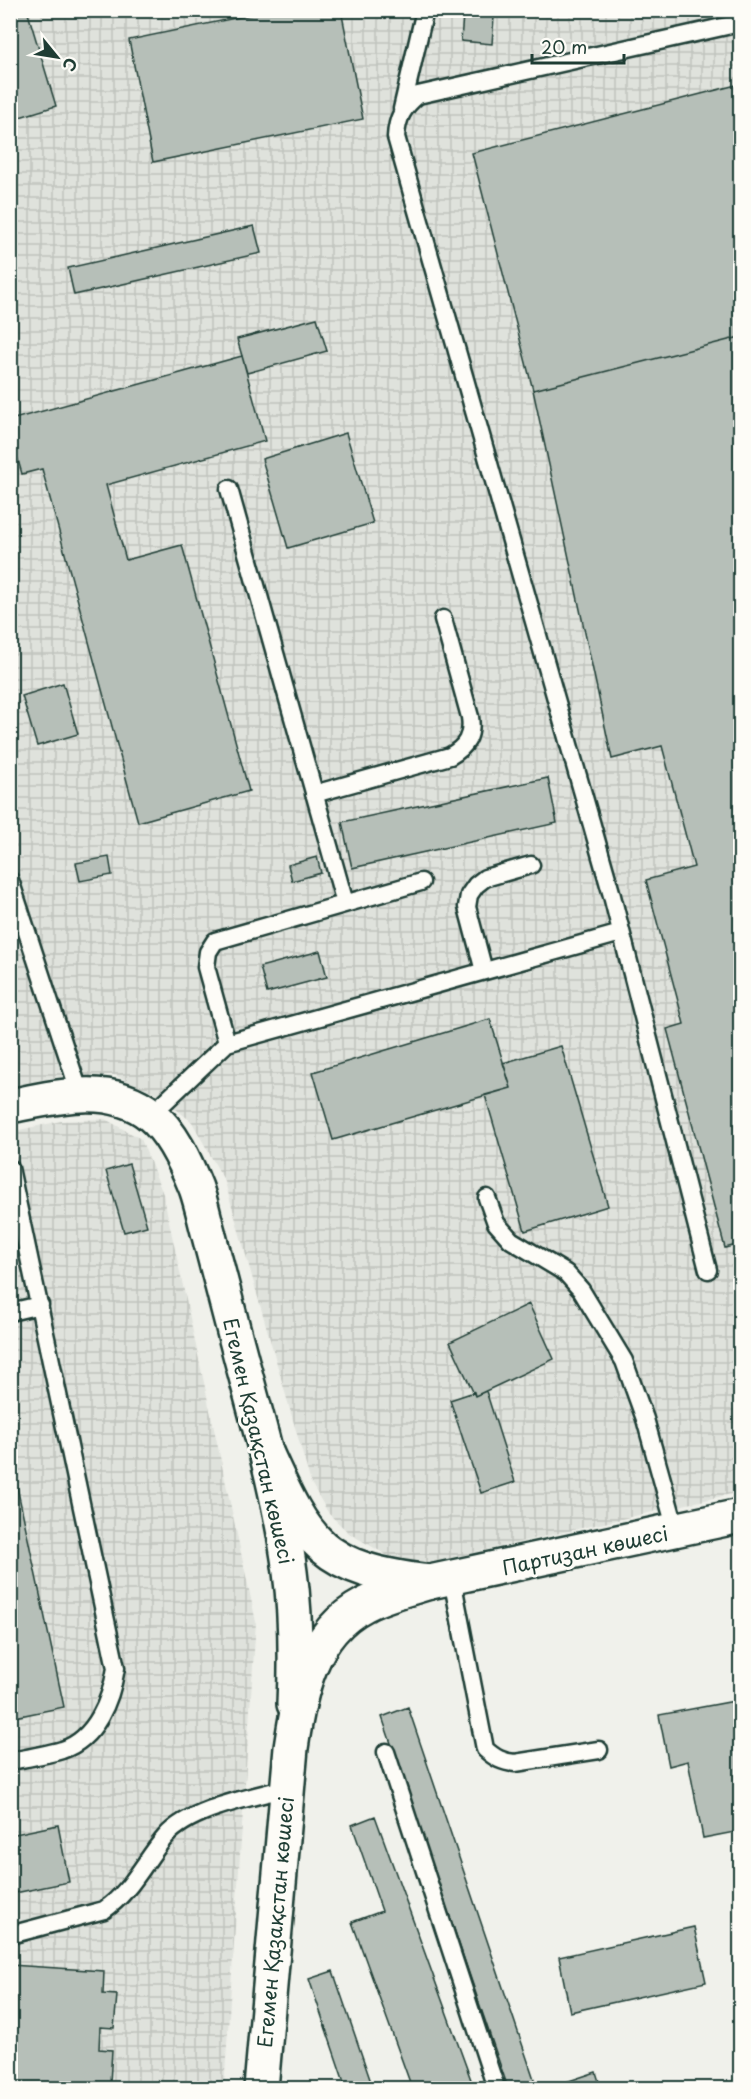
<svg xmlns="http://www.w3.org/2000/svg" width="751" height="2099" font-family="'Playpen Sans',sans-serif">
	<defs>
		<pattern id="industrial-grid" width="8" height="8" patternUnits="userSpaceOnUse" patternTransform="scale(1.5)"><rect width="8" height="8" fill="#dfe2dc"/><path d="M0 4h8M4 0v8" fill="none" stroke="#bfc3bd"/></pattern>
	</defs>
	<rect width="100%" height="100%" fill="#f0f1eb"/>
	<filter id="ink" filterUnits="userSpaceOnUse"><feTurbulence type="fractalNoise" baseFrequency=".0167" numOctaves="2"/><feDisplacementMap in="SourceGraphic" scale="12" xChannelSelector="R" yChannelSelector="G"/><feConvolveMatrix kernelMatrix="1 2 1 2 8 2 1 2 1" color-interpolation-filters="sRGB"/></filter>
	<g filter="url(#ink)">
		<path fill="url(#industrial-grid)" d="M 11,11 L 740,11 L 740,1492 L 415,1566 L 392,1558 L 350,1534 L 329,1514 L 311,1483 L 225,1182 L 192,1122 L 156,1093 L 114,1075 L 50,1078 L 11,1086 Z
			M 105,1119 L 141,1139 L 163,1194 L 256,1622 L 224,2088 L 11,2088 L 10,1132 L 61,1121 Z"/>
		<path fill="#b6bfb8" stroke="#1f3d34" stroke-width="1.5" d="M 10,10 L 27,10 L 56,106 L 10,120 Z
			M 274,10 L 341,10 L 363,119 L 153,162 L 129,40 Z
			M 463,15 L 494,17 L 492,44 L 461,41 Z
			M 740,84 L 740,337 L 533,390 L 472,153 Z
			M 254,226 L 261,253 L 74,295 L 68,268 Z
			M 317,318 L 327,351 L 247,373 L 237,339 Z
			M 740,337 L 740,1244 L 725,1248 L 667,1029 L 684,1024 L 646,880 L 694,867 L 662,746 L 612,759 L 533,390 Z
			M 242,356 L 265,441 L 106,485 L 126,560 L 182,545 L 249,791 L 138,822 L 42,469 L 22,474 L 10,432 L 10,420 Z
			M 346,433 L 373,523 L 288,548 L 262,459 Z
			M 63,683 L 78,734 L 37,746 L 22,696 Z
			M 548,778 L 557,823 L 352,868 L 342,822 Z
			M 109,857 L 112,875 L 80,881 L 76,863 Z
			M 317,857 L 321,873 L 292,881 L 288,865 Z
			M 320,951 L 327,977 L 267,993 L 260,967 Z
			M 490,1019 L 511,1088 L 333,1140 L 313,1072 Z
			M 561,1046 L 608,1206 L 525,1231 L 485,1095 L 511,1088 L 503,1063 Z
			M 129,1164 L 147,1226 L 124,1232 L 106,1171 Z
			M 529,1304 L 554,1359 L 475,1396 L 450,1342 Z
			M 486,1391 L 515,1482 L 481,1493 L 450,1400 L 474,1392 L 475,1396 Z
			M 10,1454 L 64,1707 L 10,1718 Z
			M 740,1700 L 740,1831 L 703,1838 L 688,1761 L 669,1766 L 659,1715 Z
			M 408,1707 L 537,2088 L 508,2088 L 382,1717 Z
			M 375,1816 L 474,2088 L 412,2088 L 352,1922 L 382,1911 L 352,1825 Z
			M 58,1825 L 69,1882 L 10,1894 L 10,1835 Z
			M 694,1927 L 706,1982 L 570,2012 L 559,1957 Z
			M 10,1965 L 104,1971 L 103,1994 L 117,1995 L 114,2028 L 100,2027 L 99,2049 L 112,2050 L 110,2083 L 96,2082 L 96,2088 L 10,2088 Z
			M 333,1971 L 373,2088 L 346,2088 L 309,1979 Z
			M 596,2072 L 601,2088 L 548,2088 Z"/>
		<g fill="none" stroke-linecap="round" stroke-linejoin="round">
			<g stroke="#1f3d34" stroke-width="21">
				<path id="service" d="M 402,109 L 425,10
					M 229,489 L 345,903
					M 314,794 L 450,756 C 466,747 473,736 470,717 L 443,619
					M 10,880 L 80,1094
					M 484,971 L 467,907 L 469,895 L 476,885 L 485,878 L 531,865
					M 227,1043 L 206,967 L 208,952 L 215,941 L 421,882
					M 151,1115 L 227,1043 L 621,933
					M 10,1168 L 116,1668 C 111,1700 96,1739 62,1750 C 45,1755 27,1758 10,1761
					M 487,1198 L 496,1223 L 511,1240 L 566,1273 L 581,1290 L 624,1361 L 645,1419 L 676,1530
					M 708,1270 L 611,892 L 396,137 C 397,118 403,107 418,95 L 740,23
					M 10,1312 L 40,1305
					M 452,1579 L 485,1749 C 495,1758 502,1762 515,1763 L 599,1750
					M 386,1752 L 496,2088
					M 10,1935 L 104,1910 C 131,1892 145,1860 166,1836 C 191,1808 250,1798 286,1788"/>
			</g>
			<g stroke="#1f3d34" stroke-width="38">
				<path id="minor" d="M 10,1106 C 55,1097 111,1082 151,1115 C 172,1132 186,1163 196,1188 C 201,1202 204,1217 208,1232 C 216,1262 224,1293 232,1324 C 253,1406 279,1488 290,1572 C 296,1616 296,1660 294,1704"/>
			</g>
			<g stroke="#1f3d34" stroke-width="38">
				<path id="tertiary" d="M 265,1450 C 308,1546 322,1569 430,1582"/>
			</g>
			<g stroke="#1f3d34" stroke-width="38">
				<path id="secondary" d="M 261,2088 L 291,1748 C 299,1694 310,1633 364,1605 C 384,1594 408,1589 430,1582 L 740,1516"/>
			</g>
			<use href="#service" stroke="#fdfcf7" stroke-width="16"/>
			<use href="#minor" stroke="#fdfcf7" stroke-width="33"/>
			<use href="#tertiary" stroke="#fdfcf7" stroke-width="33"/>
			<use href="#secondary" stroke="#fdfcf7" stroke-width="33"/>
		</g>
	</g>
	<g text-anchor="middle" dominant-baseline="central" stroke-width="6" stroke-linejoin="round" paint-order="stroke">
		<g font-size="20" fill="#1f3d34" stroke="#fdfcf7">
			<text transform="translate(259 1441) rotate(77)">Егемен Қазақстан көшесі</text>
			<text transform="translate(585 1550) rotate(-12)">Партизан көшесі</text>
			<text transform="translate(275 1922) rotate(-85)">Егемен Қазақстан көшесі</text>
		</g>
	</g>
	<rect width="751" height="2099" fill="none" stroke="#fdfcf7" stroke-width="36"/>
	<rect x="18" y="18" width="715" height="2063" fill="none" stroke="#1f3d34" stroke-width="2" filter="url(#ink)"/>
	<g transform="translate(57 57) rotate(120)" stroke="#fdfcf7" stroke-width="4.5" paint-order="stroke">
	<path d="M0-4.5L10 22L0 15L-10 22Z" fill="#1f3d34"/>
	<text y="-9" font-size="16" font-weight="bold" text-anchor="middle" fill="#1f3d34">С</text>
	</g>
	<path d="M532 54v9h92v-9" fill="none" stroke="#1f3d34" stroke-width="3"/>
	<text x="541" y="54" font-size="18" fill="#1f3d34" stroke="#fdfcf7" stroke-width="4.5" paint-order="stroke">20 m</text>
</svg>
